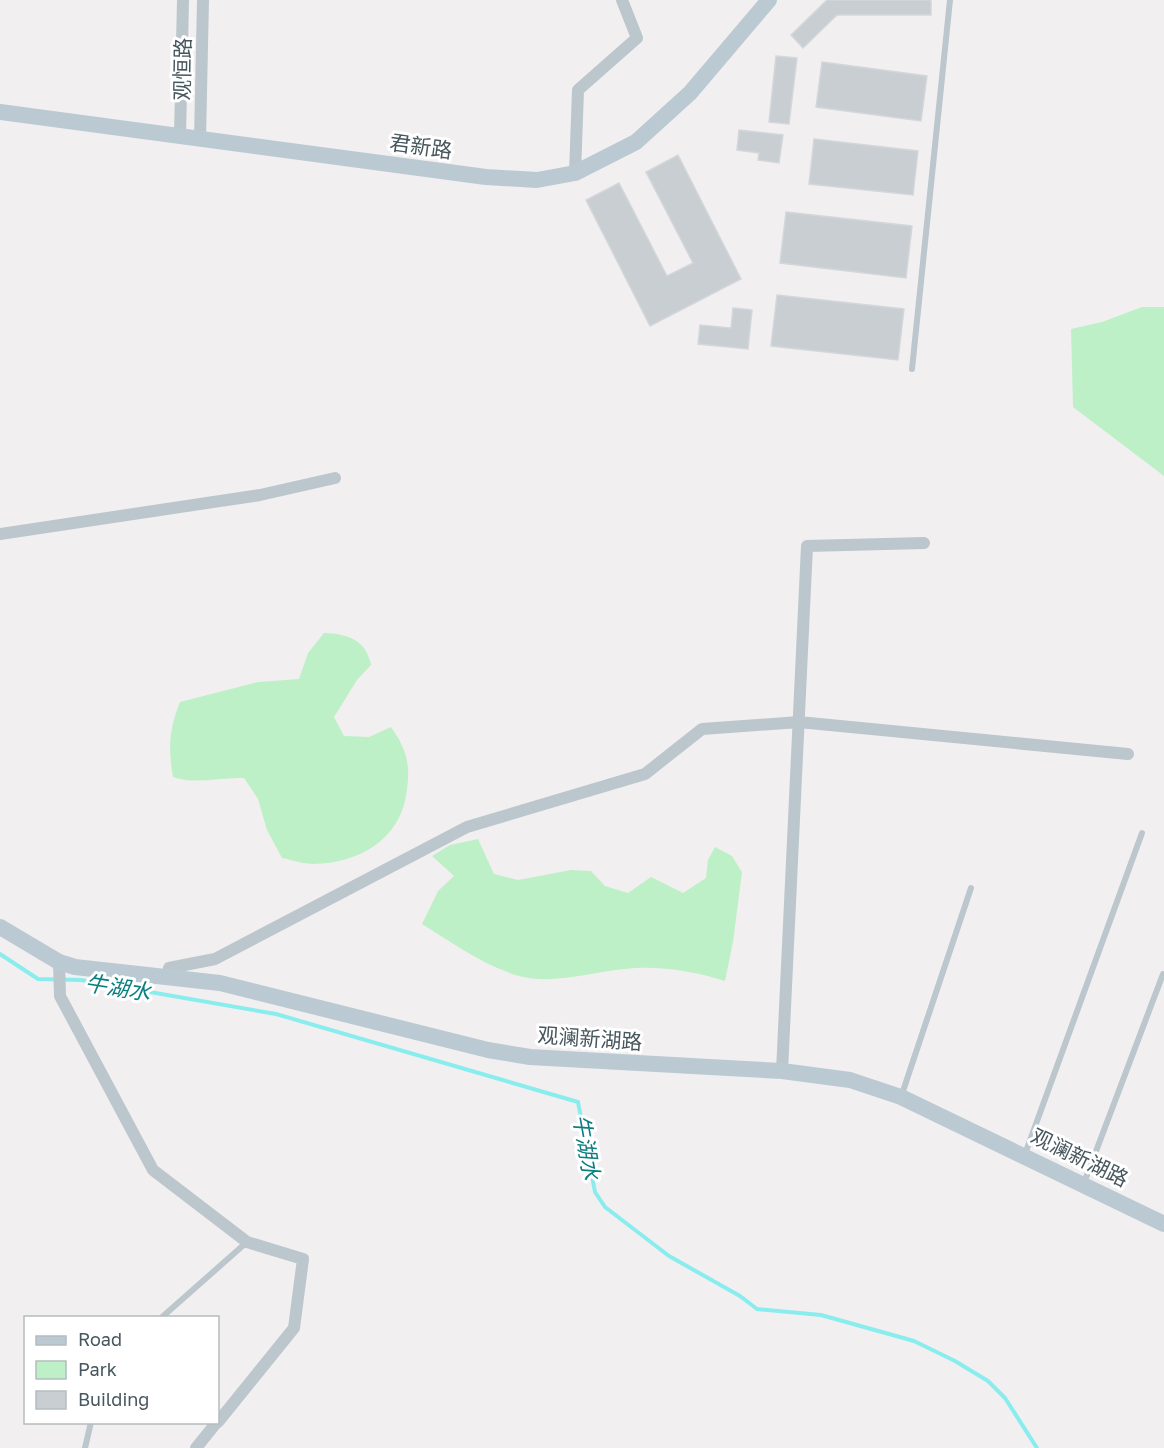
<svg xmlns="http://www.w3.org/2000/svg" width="1164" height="1448" font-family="'Golos Text','Noto Sans SC',sans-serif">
	<rect width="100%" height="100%" fill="#f2eff0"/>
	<path fill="#bdf0c7" d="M 1142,307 L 1164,307 L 1164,476 L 1073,407 L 1071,329 L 1102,322 Z
		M 324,633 C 347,634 366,639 371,665 L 357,680 L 334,717 L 344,736 L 369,737 L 391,727 C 408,751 411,767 406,796 C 398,841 358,863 314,864 C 303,864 292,860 282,858 L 267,830 L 258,799 L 244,778 C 220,777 195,785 173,777 C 168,748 169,729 180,702 L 258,682 L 299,679 L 308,653 Z
		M 478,839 L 494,874 L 518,880 L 571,870 L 591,871 L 605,886 L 628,893 L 651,877 L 683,893 L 706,878 L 708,860 L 715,847 L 732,856 L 742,872 L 733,942 L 725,981 C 694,971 656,965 625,969 C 590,972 554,985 519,976 C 484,966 453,943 422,924 L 438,891 L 454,876 L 432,856 L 450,845 Z"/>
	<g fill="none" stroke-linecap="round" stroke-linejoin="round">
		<path stroke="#89edee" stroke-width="4" d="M 0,954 L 38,979 L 81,980 L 276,1014 L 578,1102 L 595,1192 L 605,1207 L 669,1256 L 740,1296 L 757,1309 L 821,1315 L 914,1341 L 955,1361 L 988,1381 L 1005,1398 L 1037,1448"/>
	</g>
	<path fill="#c9ced2" stroke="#d3d7db" stroke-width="1.5" d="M 827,0 L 931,0 L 931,15 L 837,15 L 803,48 L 791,35 Z
		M 776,56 L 797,58 L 789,124 L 769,122 Z
		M 822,62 L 927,76 L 921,121 L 816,107 Z
		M 739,130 L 783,135 L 779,163 L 758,160 L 759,153 L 737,150 Z
		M 814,139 L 918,151 L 913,195 L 809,184 Z
		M 678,155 L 741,279 L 650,326 L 586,200 L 619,183 L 667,276 L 693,263 L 646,172 Z
		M 786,212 L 912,226 L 906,278 L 780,263 Z
		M 777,295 L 904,309 L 898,360 L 771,346 Z
		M 733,308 L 752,310 L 748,349 L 698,344 L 700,325 L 731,328 Z"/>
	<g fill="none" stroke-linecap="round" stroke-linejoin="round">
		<path stroke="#bbc7cd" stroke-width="6" d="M 912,369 L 950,0
			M 901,1097 L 971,888
			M 1025,1154 L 1142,833
			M 1084,1183 L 1163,974
			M 161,1318 L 247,1242
			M 85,1448 L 91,1422"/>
		<path stroke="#bbc7cd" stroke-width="12" d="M 180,136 L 183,0
			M 200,139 L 203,0
			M 575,173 L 578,90 L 637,38 L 622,0
			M 0,534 L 260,495 L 335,478
			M 59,962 L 60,996 L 153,1170 L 247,1242 L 303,1259 L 294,1328 L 218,1422
			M 169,968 L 215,959 L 467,827 L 645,774 L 702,729 L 799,722 L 1128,754
			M 782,1071 L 807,546 L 924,543
			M 196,1448 L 217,1422"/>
		<path stroke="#bbcad2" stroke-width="16" d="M 0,112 L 486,177 L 537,180 L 575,173 L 636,142 L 690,93 L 769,0
			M 0,927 L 59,962 L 75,967 L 220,983 L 488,1050 L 530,1057 L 782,1071 L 850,1080 L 901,1097 L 1164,1224"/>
	</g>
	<g text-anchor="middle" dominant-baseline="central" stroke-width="6" stroke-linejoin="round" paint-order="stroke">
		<g font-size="21" fill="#47575e" stroke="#fff">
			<text transform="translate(182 69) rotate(-89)">观恒路</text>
			<text transform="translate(421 146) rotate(8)">君新路</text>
			<text transform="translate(590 1038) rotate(4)">观澜新湖路</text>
			<text transform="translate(1080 1157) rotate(26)">观澜新湖路</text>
		</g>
		<g font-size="22" font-style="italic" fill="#0b7e80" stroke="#fff">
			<text transform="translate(118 987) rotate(9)">牛湖水</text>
			<text transform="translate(587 1147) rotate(80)">牛湖水</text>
		</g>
	</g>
	<rect x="24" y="1316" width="195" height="108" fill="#ffffff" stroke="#b5bcbf" stroke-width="1.5"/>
	<rect x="36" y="1336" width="30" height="9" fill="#bbcad2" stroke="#b5bcbf" stroke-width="1.5"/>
	<text x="78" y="1346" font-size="18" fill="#47575e">Road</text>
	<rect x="36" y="1361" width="30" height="18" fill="#bdf0c7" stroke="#b5bcbf" stroke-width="1.5"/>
	<text x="78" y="1376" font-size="18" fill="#47575e">Park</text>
	<rect x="36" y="1391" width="30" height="18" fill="#c9ced2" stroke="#b5bcbf" stroke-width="1.5"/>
	<text x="78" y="1406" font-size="18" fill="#47575e">Building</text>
</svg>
